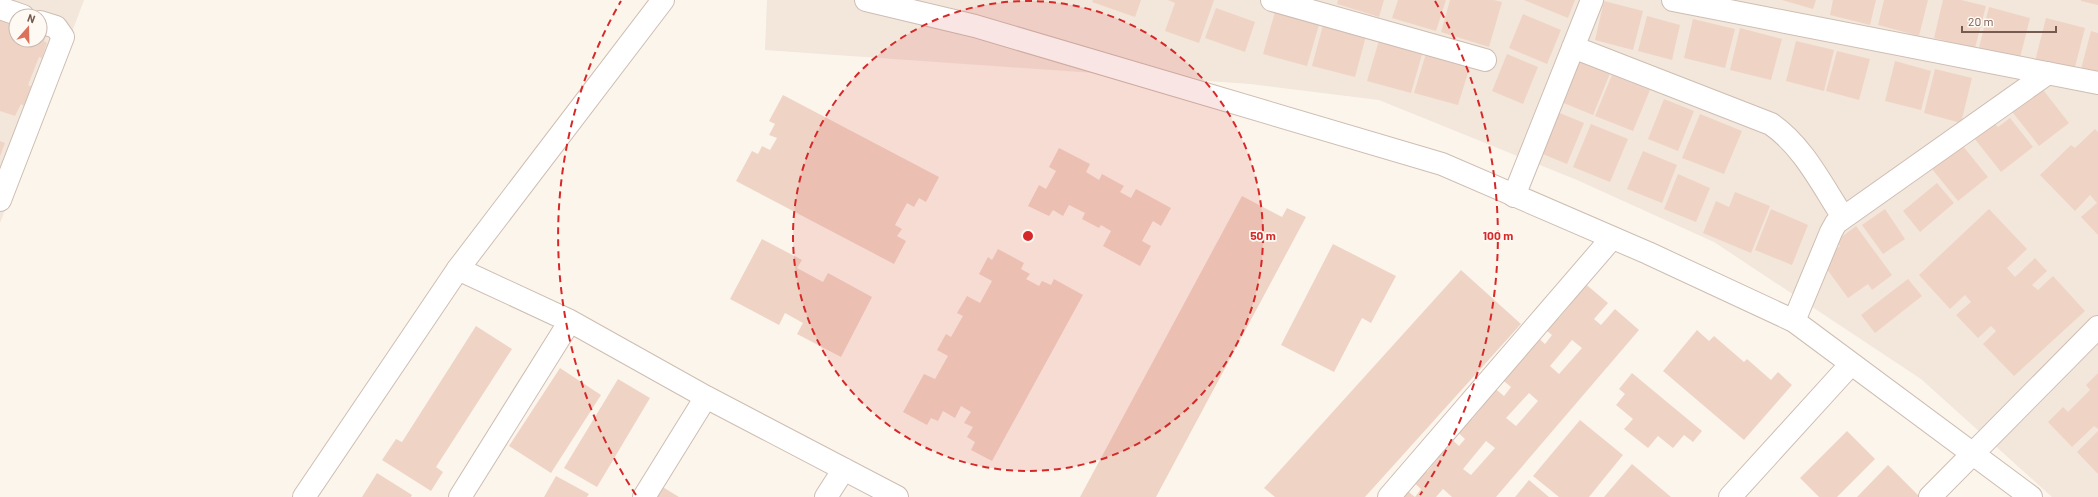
<svg xmlns="http://www.w3.org/2000/svg" width="2098" height="497" font-family="Barlow,sans-serif">
	<rect width="100%" height="100%" fill="#fcf5ec"/>
	<path fill="#f3e6db" fill-rule="evenodd" d="M 0,0 L 84,0 L 0,223 ZM 16,16 L 40,16 L 40,40 L 16,40 Z
		M 767,0 L 2098,0 L 2098,497 L 2052,497 L 1921,379 L 1714,242 L 1577,180 L 1379,100 L 1251,84 L 765,50 Z"/>
	<path fill="#efd4c6" fill-rule="evenodd" d="M 1093,0 L 1141,0 L 1135,17 L 1092,2 Z
		M 1168,0 L 1214,0 L 1199,43 L 1165,31 L 1175,3 Z
		M 1338,0 L 1384,0 L 1379,17 L 1337,4 Z
		M 1398,0 L 1446,0 L 1436,31 L 1392,18 Z
		M 1450,0 L 1494,0 L 1502,2 L 1489,47 L 1441,32 Z
		M 1524,0 L 1575,0 L 1568,18 Z
		M 1782,0 L 1816,0 L 1813,9 Z
		M 1833,0 L 1876,0 L 1870,25 L 1830,15 Z
		M 1884,0 L 1928,0 L 1919,36 L 1878,25 Z
		M 1943,0 L 1961,0 L 1986,6 L 1975,48 L 1934,38 Z
		M 2081,0 L 2098,0 L 2098,5 L 2081,1 Z
		M 1604,1 L 1643,11 L 1633,50 L 1595,40 Z
		M 1989,7 L 2030,18 L 2020,58 L 1979,48 Z
		M 1216,8 L 1255,22 L 1245,52 L 1205,38 Z
		M 1275,12 L 1319,25 L 1307,66 L 1263,54 Z
		M 0,14 L 16,20 L 16,40 L 40,40 L 40,23 L 50,26 L 44,41 L 47,43 L 42,58 L 39,57 L 28,85 L 32,87 L 24,106 L 21,104 L 15,116 L 0,111 Z
		M 1523,14 L 1561,30 L 1547,64 L 1509,48 Z
		M 1647,16 L 1680,25 L 1672,60 L 1638,51 Z
		M 2046,18 L 2085,28 L 2074,71 L 2035,61 Z
		M 1693,19 L 1735,29 L 1725,68 L 1684,58 Z
		M 1323,25 L 1366,36 L 1355,77 L 1312,66 Z
		M 1740,28 L 1782,39 L 1771,80 L 1730,70 Z
		M 2091,31 L 2098,33 L 2098,78 L 2080,73 Z
		M 1380,37 L 1425,44 L 1411,93 L 1367,81 Z
		M 1796,41 L 1834,50 L 1824,91 L 1786,81 Z
		M 1427,50 L 1471,63 L 1458,105 L 1414,93 Z
		M 1837,51 L 1870,59 L 1859,100 L 1826,91 Z
		M 1507,54 L 1538,67 L 1523,104 L 1492,91 Z
		M 1572,55 L 1611,71 L 1593,115 L 1554,99 Z
		M 1895,61 L 1931,71 L 1921,110 L 1885,101 Z
		M 1935,69 L 1972,78 L 1961,123 L 1924,113 Z
		M 1612,75 L 1650,90 L 1633,131 L 1595,116 Z
		M 2040,86 L 2069,123 L 2039,146 L 2010,109 Z
		M 783,95 L 939,177 L 926,202 L 919,198 L 914,207 L 907,203 L 895,225 L 902,229 L 897,236 L 906,241 L 894,264 L 736,181 L 752,151 L 758,154 L 762,146 L 770,150 L 777,138 L 769,135 L 775,124 L 769,121 Z
		M 1664,99 L 1694,111 L 1678,151 L 1648,139 Z
		M 1550,109 L 1584,123 L 1567,164 L 1533,150 Z
		M 1700,114 L 1742,131 L 1724,174 L 1682,158 Z
		M 2010,118 L 2033,147 L 2001,172 L 1974,138 L 1994,123 L 1998,127 Z
		M 1591,124 L 1628,139 L 1610,182 L 1573,167 Z
		M 2095,129 L 2098,132 L 2098,235 L 2081,217 L 2097,203 L 2090,195 L 2075,211 L 2040,175 L 2071,145 L 2075,148 Z
		M 0,141 L 5,143 L 0,156 Z
		M 1962,145 L 1988,177 L 1958,201 L 1932,169 Z
		M 1059,148 L 1090,164 L 1086,172 L 1099,180 L 1102,174 L 1124,186 L 1120,192 L 1131,198 L 1136,189 L 1171,208 L 1161,226 L 1153,221 L 1142,241 L 1151,246 L 1140,266 L 1103,246 L 1111,231 L 1101,225 L 1099,228 L 1082,219 L 1085,213 L 1069,205 L 1063,216 L 1053,210 L 1049,216 L 1028,206 L 1039,185 L 1046,189 L 1056,171 L 1049,167 Z
		M 1643,151 L 1677,165 L 1662,203 L 1627,189 Z
		M 1678,174 L 1710,188 L 1696,222 L 1664,209 Z
		M 1937,183 L 1954,203 L 1920,232 L 1903,211 Z
		M 1735,192 L 1770,206 L 1751,253 L 1703,233 L 1716,201 L 1729,207 Z
		M 1242,196 L 1282,217 L 1287,208 L 1306,217 L 1156,497 L 1080,497 Z
		M 1771,209 L 1808,225 L 1792,265 L 1755,250 Z
		M 1885,209 L 1905,239 L 1883,254 L 1862,225 Z
		M 1989,209 L 2027,249 L 2007,268 L 2015,277 L 2035,258 L 2047,271 L 2032,285 L 2038,290 L 2053,276 L 2085,311 L 2014,376 L 1983,344 L 1996,331 L 1991,326 L 1978,338 L 1956,315 L 1971,302 L 1965,295 L 1950,309 L 1919,275 Z
		M 1856,226 L 1892,275 L 1872,290 L 1868,284 L 1848,298 L 1821,261 L 1840,246 L 1836,241 Z
		M 762,239 L 802,260 L 797,268 L 823,282 L 828,273 L 872,297 L 841,357 L 797,334 L 803,323 L 785,313 L 779,325 L 730,299 Z
		M 1333,244 L 1396,276 L 1371,323 L 1362,318 L 1334,372 L 1281,345 Z
		M 998,249 L 1024,263 L 1021,269 L 1030,274 L 1026,279 L 1039,286 L 1042,281 L 1051,285 L 1054,279 L 1083,295 L 992,461 L 971,450 L 975,442 L 967,437 L 973,427 L 964,423 L 971,412 L 961,406 L 955,418 L 943,411 L 938,421 L 931,418 L 927,425 L 903,412 L 924,374 L 935,379 L 948,356 L 937,350 L 946,334 L 951,337 L 963,316 L 957,313 L 967,296 L 980,303 L 992,281 L 979,274 L 988,257 L 992,260 Z
		M 1461,270 L 1521,324 L 1365,497 L 1275,497 L 1264,488 Z
		M 1908,279 L 1922,296 L 1875,333 L 1861,315 Z
		M 1582,281 L 1608,303 L 1594,319 L 1601,325 L 1615,309 L 1639,330 L 1496,497 L 1452,497 L 1443,489 L 1436,497 L 1396,497 L 1404,488 L 1415,497 L 1421,489 L 1411,480 L 1422,467 L 1427,472 L 1439,457 L 1434,453 L 1448,436 L 1459,446 L 1465,439 L 1454,429 L 1467,415 L 1472,419 L 1483,406 L 1478,401 L 1492,386 L 1504,396 L 1511,387 L 1499,377 L 1535,335 L 1545,344 L 1552,335 L 1542,327 L 1554,314 L 1559,318 L 1570,305 L 1565,300 ZM 1572,340 L 1582,348 L 1559,374 L 1550,366 ZM 1529,393 L 1538,401 L 1516,426 L 1506,418 ZM 1486,441 L 1495,448 L 1471,475 L 1463,469 Z
		M 476,326 L 512,349 L 436,467 L 443,472 L 431,491 L 382,460 L 396,439 L 402,442 Z
		M 1697,330 L 1709,341 L 1714,336 L 1744,362 L 1747,359 L 1771,380 L 1778,372 L 1792,385 L 1744,440 L 1663,371 Z
		M 560,368 L 601,395 L 551,473 L 509,446 Z
		M 1632,373 L 1702,431 L 1693,442 L 1684,435 L 1673,448 L 1658,436 L 1648,448 L 1624,429 L 1633,419 L 1616,405 L 1625,394 L 1619,389 Z
		M 2098,373 L 2098,429 L 2094,426 L 2072,447 L 2048,422 L 2063,407 L 2068,412 L 2090,390 L 2086,385 Z
		M 618,379 L 650,398 L 597,487 L 564,468 Z
		M 1580,420 L 1623,455 L 1589,497 L 1559,497 L 1533,476 Z
		M 1847,431 L 1875,459 L 1837,497 L 1819,497 L 1800,478 Z
		M 2098,431 L 2098,474 L 2077,452 Z
		M 1632,464 L 1671,497 L 1604,497 Z
		M 1888,465 L 1920,497 L 1857,497 Z
		M 377,473 L 412,495 L 411,497 L 362,497 Z
		M 556,476 L 589,494 L 587,497 L 544,497 Z
		M 1529,480 L 1549,497 L 1515,497 Z
		M 661,486 L 679,497 L 655,497 Z"/>
	<g fill="none" stroke-linecap="round" stroke-linejoin="round">
		<g stroke="#cebdb2" stroke-width="24">
			<path id="minor" d="M 1272,0 L 1485,60
				M 1673,0 L 2098,83
				M 0,8 L 23,16
				M 1573,47 L 1771,124 C 1803,146 1822,185 1843,217
				M 1514,196 L 1592,0
				M 0,200 L 63,37 L 56,27 L 40,22
				M 458,269 L 570,321 L 706,397 L 897,497
				M 1794,321 L 1831,232 L 1836,223 L 2048,73
				M 460,497 L 570,321
				M 644,497 L 706,397
				M 826,497 L 844,469
				M 1389,497 L 1612,238
				M 1730,497 L 1851,364
				M 1930,497 L 2098,327"/>
		</g>
		<g stroke="#cebdb2" stroke-width="24">
			<path id="tertiary" d="M 866,0 L 975,26 L 1442,164 L 1648,253 L 1794,321 L 2031,497
				M 304,497 L 458,269 L 663,0"/>
		</g>
		<use href="#minor" stroke="#fff" stroke-width="22"/>
		<use href="#tertiary" stroke="#fff" stroke-width="22"/>
	</g>
	<circle cx="1028" cy="236" r="235" fill="#d62828" fill-opacity=".12"/>
	<g fill="none" stroke="#d62828" stroke-width="2" stroke-dasharray="7 5">
		<circle cx="1028" cy="236" r="235"/>
		<path d="M636 495A470 470 0 0 1 621 1M1435 1A470 470 0 0 1 1420 495"/>
	</g>
	<circle cx="1028" cy="236" r="6" fill="#d62828" stroke="#fef9f3" stroke-width="2"/>
	<g font-size="12" text-anchor="middle" font-weight="bold" fill="#d62828" stroke="#fef9f3" stroke-width="3.5" stroke-linejoin="round" paint-order="stroke">
		<text x="1263" y="240">50 m</text>
		<text x="1498" y="240">100 m</text>
	</g>
	<g transform="translate(28 28) rotate(20)"><circle r="19" fill="#fef9f3" stroke="#c8bab2"/>
	<path d="M0-3L7 15L0 10L-7 15Z" fill="#dc705b"/>
	<text y="-6" font-size="11" font-weight="bold" text-anchor="middle" fill="#765b50">N</text>
	</g>
	<path d="M1962 26v6h94v-6" fill="none" stroke="#765b50" stroke-width="2"/>
	<text x="1968" y="26" font-size="12" fill="#765b50" stroke="#fef9f3" stroke-width="3" paint-order="stroke">20 m</text>
</svg>
